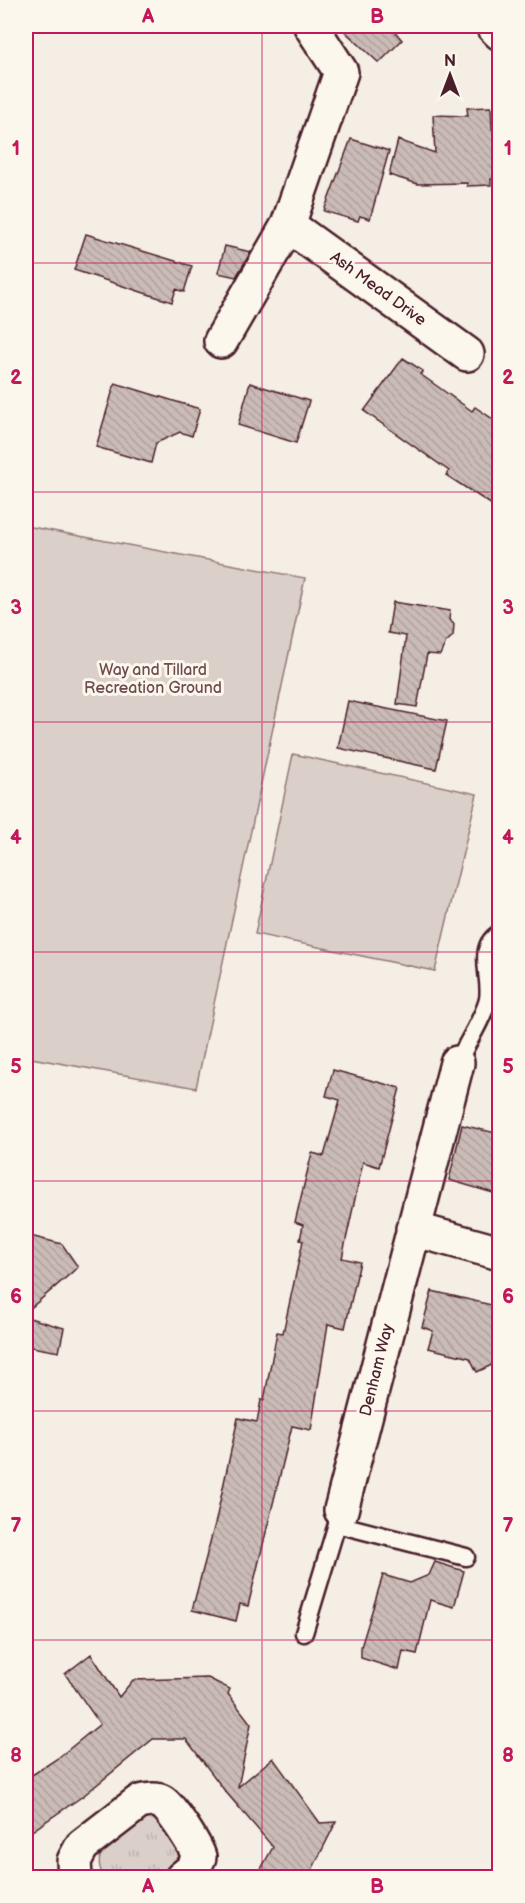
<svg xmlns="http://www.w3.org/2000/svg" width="525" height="1903" font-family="'Balsamiq Sans',sans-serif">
	<defs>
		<pattern id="grass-tufts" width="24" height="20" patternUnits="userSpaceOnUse" patternTransform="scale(1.5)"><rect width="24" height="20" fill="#dbd0c9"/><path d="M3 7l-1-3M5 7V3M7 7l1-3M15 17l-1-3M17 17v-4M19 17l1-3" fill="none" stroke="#bdb2ad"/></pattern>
		<pattern id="building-back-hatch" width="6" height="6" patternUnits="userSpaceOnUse" patternTransform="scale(1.5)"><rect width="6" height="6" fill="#cabbb6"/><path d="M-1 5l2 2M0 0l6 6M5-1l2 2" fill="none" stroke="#afa09d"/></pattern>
	</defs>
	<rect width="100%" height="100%" fill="#f4eee4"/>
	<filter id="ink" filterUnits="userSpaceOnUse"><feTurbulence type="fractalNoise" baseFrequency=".0167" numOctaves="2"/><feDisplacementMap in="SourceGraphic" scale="12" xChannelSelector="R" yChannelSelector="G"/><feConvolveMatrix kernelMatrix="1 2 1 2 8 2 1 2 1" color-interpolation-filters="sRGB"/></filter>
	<g filter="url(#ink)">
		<path fill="url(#grass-tufts)" stroke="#92787a" stroke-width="1.5" d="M 156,1815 L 182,1850 L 181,1856 L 156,1877 L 104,1877 C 99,1868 97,1860 103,1850 L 145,1817 Z"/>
		<path fill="#dbd0c9" stroke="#92787a" stroke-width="1.5" d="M 26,526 L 305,578 L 196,1088 L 26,1057 Z
			M 293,754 L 477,794 L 435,971 L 255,934 Z"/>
		<path fill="url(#building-back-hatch)" stroke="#4a1f2b" stroke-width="1.5" d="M 339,26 L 390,26 L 402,40 L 379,63 Z
			M 491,107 L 492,129 L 500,129 L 500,179 L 491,179 L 491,185 L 467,186 L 467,183 L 418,184 L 389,175 L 398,140 L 435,153 L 433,115 L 468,116 L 467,108 Z
			M 351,139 L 389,151 L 370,219 L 360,216 L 358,221 L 324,211 Z
			M 86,234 L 192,266 L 184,292 L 176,289 L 172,302 L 74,270 Z
			M 225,246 L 251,252 L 236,277 L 218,273 Z
			M 403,358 L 423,371 L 420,374 L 472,411 L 475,407 L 500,424 L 500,510 L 446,475 L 449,471 L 364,411 Z
			M 115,383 L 200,409 L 192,436 L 180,432 L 156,443 L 151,463 L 96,447 Z
			M 250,383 L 309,401 L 296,443 L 238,425 Z
			M 393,602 L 450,611 L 449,620 L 454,624 L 453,636 L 446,642 L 440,655 L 427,654 L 417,707 L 397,704 L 406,636 L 388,633 Z
			M 348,701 L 447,721 L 436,769 L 338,748 Z
			M 333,1070 L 400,1088 L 379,1167 L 363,1162 L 342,1258 L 360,1262 L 345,1328 L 328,1324 L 311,1430 L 292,1426 L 248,1606 L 240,1604 L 236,1621 L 192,1610 L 216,1520 L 238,1418 L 257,1422 L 261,1400 L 264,1400 L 277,1332 L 283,1333 L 303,1241 L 300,1240 L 303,1225 L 295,1222 L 301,1197 L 312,1153 L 324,1156 L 340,1100 L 326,1096 Z
			M 462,1125 L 500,1134 L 500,1195 L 449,1180 Z
			M 26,1235 L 62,1244 L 78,1267 L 26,1312 Z
			M 432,1291 L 500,1307 L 500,1361 L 477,1372 L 470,1358 L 428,1348 L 433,1331 L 422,1327 Z
			M 26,1317 L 64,1328 L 59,1352 L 26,1346 Z
			M 435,1562 L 464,1571 L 454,1607 L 430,1600 L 417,1654 L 403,1651 L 399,1670 L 361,1658 L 361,1647 L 383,1575 L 410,1583 L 429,1575 Z
			M 91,1654 L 119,1697 L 133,1680 L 208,1678 L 230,1689 L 228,1694 L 251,1724 L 238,1787 L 273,1758 L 320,1823 L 336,1822 L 308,1878 L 256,1878 L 273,1847 L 225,1791 L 186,1739 L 153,1739 L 83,1796 L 26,1835 L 26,1779 L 58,1758 L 100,1724 L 65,1674 Z"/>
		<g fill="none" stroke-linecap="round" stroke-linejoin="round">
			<g stroke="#4a1f2b" stroke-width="21">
				<path id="lane" d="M 457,1063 C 465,1047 485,1015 488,999 C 492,976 475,947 500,933
					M 337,1524 L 466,1557
					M 304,1633 L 340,1514"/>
			</g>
			<g stroke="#4a1f2b" stroke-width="38">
				<path id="street" d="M 493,26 L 500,33
					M 288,225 L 467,354
					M 221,341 L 288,225 L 341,72 L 311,26
					M 413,1229 L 500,1253
					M 341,1510 L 457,1063
					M 75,1878 L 74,1861 L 82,1846 L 139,1802 C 146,1801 155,1798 162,1802 C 172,1809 196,1846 199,1857 L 193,1869 L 182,1878"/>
			</g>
			<use href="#lane" stroke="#fbf7ec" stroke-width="16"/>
			<use href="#street" stroke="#fbf7ec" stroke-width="33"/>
		</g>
	</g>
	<path fill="none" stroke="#c2185b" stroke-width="1.5" stroke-opacity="0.55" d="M 262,26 L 262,1878M 26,263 L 500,263M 26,492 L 500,492M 26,722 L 500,722M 26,952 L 500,952M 26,1181 L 500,1181M 26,1411 L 500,1411M 26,1640 L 500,1640"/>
	<g text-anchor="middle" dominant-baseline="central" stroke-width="6" stroke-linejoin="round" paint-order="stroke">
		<g font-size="16" fill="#4a1f2b" stroke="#fbf7ec">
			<text transform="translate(378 289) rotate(36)">Ash Mead Drive</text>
			<text transform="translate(377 1370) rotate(-76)">Denham Way</text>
		</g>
		<g font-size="16" fill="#6e4b52" stroke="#fbf7ec">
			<text x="153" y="670">Way and Tillard<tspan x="153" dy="18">Recreation Ground</tspan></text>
		</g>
	</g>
	<rect width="525" height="1903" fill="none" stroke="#fbf7ec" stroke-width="66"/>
	<g transform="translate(450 75)" stroke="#fbf7ec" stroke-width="4.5" paint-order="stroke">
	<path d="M0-4.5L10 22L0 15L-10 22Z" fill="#4a1f2b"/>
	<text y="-9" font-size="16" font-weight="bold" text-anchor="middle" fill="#4a1f2b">N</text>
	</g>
	<rect x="33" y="33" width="459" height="1837" fill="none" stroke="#c2185b" stroke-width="2"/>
	<g font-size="20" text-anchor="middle" font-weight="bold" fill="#c2185b">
		<text x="148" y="23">A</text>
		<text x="377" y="23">B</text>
		<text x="16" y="155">1</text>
		<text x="508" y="155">1</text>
		<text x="16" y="384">2</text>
		<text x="508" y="384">2</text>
		<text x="16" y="614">3</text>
		<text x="508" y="614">3</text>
		<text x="16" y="844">4</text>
		<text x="508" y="844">4</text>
		<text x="16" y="1073">5</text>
		<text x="508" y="1073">5</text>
		<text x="16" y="1303">6</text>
		<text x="508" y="1303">6</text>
		<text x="16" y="1532">7</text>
		<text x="508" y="1532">7</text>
		<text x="16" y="1762">8</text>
		<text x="508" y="1762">8</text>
		<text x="148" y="1893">A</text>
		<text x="377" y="1893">B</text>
	</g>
</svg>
